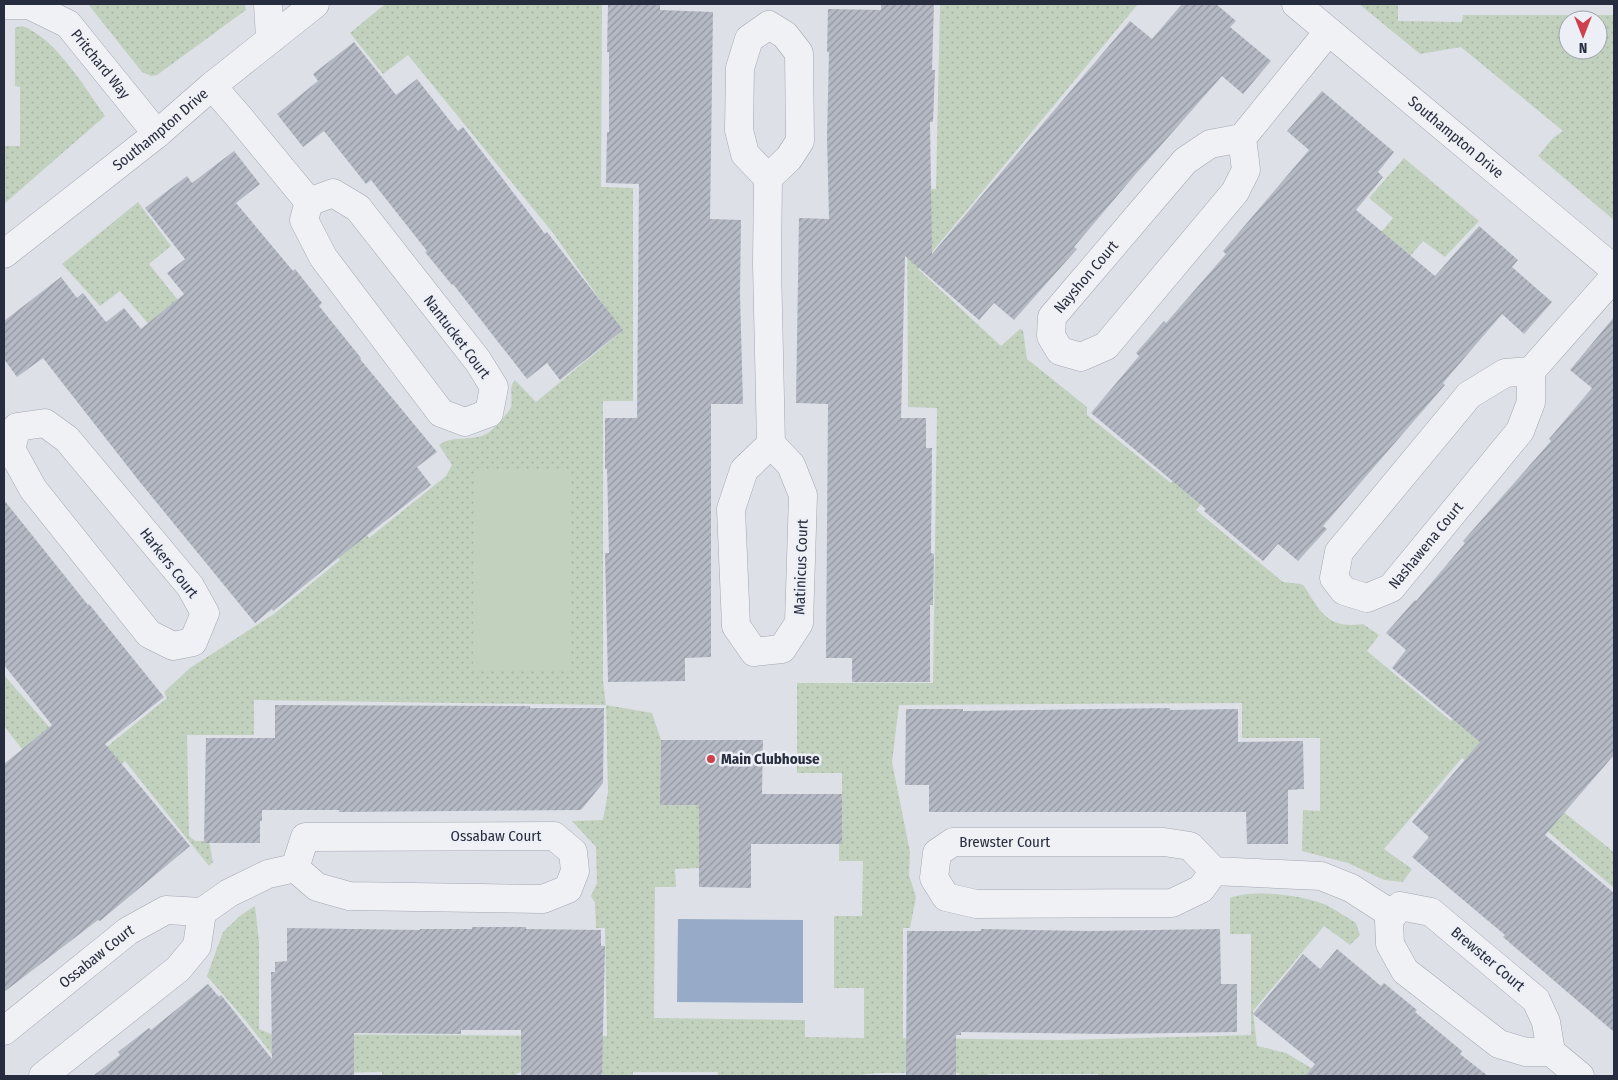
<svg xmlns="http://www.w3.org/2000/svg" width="1618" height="1080" font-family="'Fira Sans Condensed',sans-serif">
	<defs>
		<pattern id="grass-dots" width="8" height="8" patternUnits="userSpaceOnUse" patternTransform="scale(1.25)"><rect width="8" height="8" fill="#c2d1be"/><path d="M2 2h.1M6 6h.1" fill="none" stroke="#a7b4a4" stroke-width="1.8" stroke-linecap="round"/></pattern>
		<pattern id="building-hatch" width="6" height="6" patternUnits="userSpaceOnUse" patternTransform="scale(1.25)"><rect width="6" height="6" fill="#b4b9c4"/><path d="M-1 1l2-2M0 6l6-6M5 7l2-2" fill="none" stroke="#9297a1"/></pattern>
	</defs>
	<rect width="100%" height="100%" fill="#dde0e7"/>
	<path fill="url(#grass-dots)" fill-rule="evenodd" d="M 88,4 L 245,4 L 246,10 L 157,75 L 151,76 L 142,72 Z
		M 385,4 L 602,4 L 601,187 L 633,188 L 633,401 L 603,401 L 603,681 L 606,705 L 652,713 L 661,740 L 660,805 L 699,805 L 699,868 L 675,869 L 676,887 L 655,887 L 654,1018 L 805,1020 L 805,1037 L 864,1038 L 864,988 L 834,988 L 834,916 L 862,916 L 863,861 L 839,861 L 839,844 L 842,844 L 842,773 L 797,773 L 797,683 L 933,683 L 937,408 L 908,407 L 907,190 L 936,189 L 940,4 L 1138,4 L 918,269 L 1001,346 L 1020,329 L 1023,330 L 1027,359 L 1087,407 L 1087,415 L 1171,483 L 1393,218 L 1369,198 L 1404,158 L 1479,221 L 1445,257 L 1423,241 L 1196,510 L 1283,582 L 1301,584 L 1304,586 C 1321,613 1328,629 1363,624 L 1379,635 L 1367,651 L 1451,721 L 1614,534 L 1614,587 L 1480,746 L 1614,852 L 1614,888 L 1462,758 L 1384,849 L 1412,869 L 1403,882 L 1384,880 L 1348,863 L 1302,851 L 1303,810 L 1320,811 L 1320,738 L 1242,738 L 1242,703 L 899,705 L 892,762 L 910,852 L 909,875 L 916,897 L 910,928 L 903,928 L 903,1038 L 1063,1040 L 1251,1035 L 1251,934 L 1230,934 L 1230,898 C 1253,889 1303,895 1326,905 C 1336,910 1346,917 1356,923 L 1360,935 L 1350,945 L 1324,926 L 1253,1011 L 1257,1046 L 1286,1053 L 1308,1066 L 1322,1076 L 1099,1076 L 1098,1074 L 988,1074 L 988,1076 L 960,1076 L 959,1073 L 878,1073 L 848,1076 L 718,1076 L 718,1072 L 633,1072 L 633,1076 L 603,1076 L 602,1071 L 520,1072 L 514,1076 L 382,1076 L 382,1072 L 273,1074 L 273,1076 L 264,1076 L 279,1063 L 245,1020 L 207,976 L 223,932 L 241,915 L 255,906 L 259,942 L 259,1029 L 271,1034 L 607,1036 L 605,928 L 596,928 L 595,903 L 591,896 L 597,883 L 596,847 L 572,821 L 603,820 L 608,792 L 606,705 L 254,700 L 254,735 L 187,735 L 189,836 L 195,841 L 209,841 L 213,862 L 209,866 L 125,761 L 4,859 L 4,828 L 54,790 L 4,726 L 4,675 L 83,766 L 167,698 L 164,692 L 190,668 L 274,614 L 340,560 L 210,395 L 120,291 L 100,306 L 62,264 L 138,202 L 171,246 L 149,264 L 369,538 L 446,476 L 452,465 L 439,445 C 453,434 471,443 488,433 C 492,431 510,411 511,407 C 513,397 508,388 515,380 L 536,402 L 622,331 L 553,233 L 408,55 L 383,74 L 350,33 Z
		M 1359,4 L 1398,4 L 1398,21 L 1462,22 L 1463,15 L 1614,15 L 1614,220 L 1538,156 L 1553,138 L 1563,131 L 1461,47 L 1420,54 ZM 1568,20 L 1598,20 L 1598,50 L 1568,50 Z
		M 22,26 C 55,37 85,88 105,116 L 4,204 L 4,146 L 20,146 L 20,87 L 15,86 L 15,28 Z"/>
	<path fill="#c2d1be" d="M 474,470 L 571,470 L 570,670 L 473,670 Z"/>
	<path fill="#97abc8" d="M 678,919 L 803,920 L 803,1003 L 677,1002 Z"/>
	<path fill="url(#building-hatch)" d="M 608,4 L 660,4 L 660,10 L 713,12 L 710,219 L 741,220 L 740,294 L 743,404 L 711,404 L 711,657 L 685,658 L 685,681 L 608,682 L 605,553 L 609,553 L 607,469 L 605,469 L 605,418 L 637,418 L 639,184 L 606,183 L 607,132 L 609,132 L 609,52 L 607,52 Z
		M 881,4 L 934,4 L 932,70 L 935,70 L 933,122 L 930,122 L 932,254 L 1130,21 L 1152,39 L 1182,4 L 1216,4 L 1236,21 L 1230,27 L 1271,61 L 1243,94 L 1222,76 L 1134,176 L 1074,247 L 1077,249 L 1014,320 L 994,303 L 979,320 L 905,256 L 901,418 L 926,418 L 926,448 L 932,448 L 931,553 L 934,554 L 933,605 L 930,605 L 930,682 L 852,682 L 852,658 L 826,658 L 828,404 L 796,403 L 799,218 L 829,219 L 827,138 L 829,52 L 827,52 L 828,9 L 881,10 Z
		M 354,42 L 396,95 L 417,79 L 458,131 L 463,127 L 545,234 L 547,232 L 623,330 L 560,380 L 547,363 L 527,379 L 453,284 L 452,285 L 425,252 L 427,251 L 371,180 L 366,184 L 324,131 L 303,147 L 277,114 L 318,81 L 313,74 Z
		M 1322,91 L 1394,152 L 1378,172 L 1383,177 L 1356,210 L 1435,276 L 1479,226 L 1518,260 L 1512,267 L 1552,302 L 1524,334 L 1502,314 L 1443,383 L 1445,385 L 1323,526 L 1327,529 L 1298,561 L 1278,544 L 1263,561 L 1204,511 L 1206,509 L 1091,413 L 1139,356 L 1136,353 L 1164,321 L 1166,323 L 1226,254 L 1223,251 L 1309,150 L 1287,131 Z
		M 234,151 L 260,184 L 236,203 L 293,271 L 295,269 L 322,303 L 319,306 L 361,358 L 360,359 L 437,452 L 417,467 L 431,485 L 337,559 L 273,611 L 272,609 L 255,623 L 139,481 L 43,358 L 17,377 L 4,359 L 4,321 L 61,277 L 77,298 L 83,293 L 106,322 L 124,308 L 141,329 L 184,294 L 167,273 L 185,259 L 145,208 L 187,176 L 192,183 Z
		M 1614,317 L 1614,755 L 1545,835 L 1614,893 L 1614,1032 L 1503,937 L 1505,935 L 1412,857 L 1429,837 L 1412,822 L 1480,742 L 1392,668 L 1406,650 L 1386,633 L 1415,600 L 1416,601 L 1465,543 L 1463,541 L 1551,441 L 1549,439 L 1592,388 L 1570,370 Z
		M 4,500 L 88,605 L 89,604 L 164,697 L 105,744 L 190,846 L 100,921 L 98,920 L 4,992 L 4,764 L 52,725 L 4,665 Z
		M 275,705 L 530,706 L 530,708 L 604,708 L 603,783 L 581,810 L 339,812 L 339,810 L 262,810 L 262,821 L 260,821 L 260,843 L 204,843 L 206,738 L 275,738 Z
		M 1170,708 L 1170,710 L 1238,709 L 1238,742 L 1303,741 L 1304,789 L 1288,790 L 1288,844 L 1247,844 L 1246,812 L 929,812 L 929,785 L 905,785 L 906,709 L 963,709 L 963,711 Z
		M 661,740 L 763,740 L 762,794 L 842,794 L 842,844 L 751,844 L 751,888 L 699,887 L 699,805 L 660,805 Z
		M 472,927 L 526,927 L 526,929 L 601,930 L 601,946 L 605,946 L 602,1076 L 521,1076 L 521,1030 L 461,1030 L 461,1034 L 354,1033 L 354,1076 L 93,1076 L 120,1055 L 118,1052 L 149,1028 L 151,1030 L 208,984 L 219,997 L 221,995 L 272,1059 L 271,972 L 275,972 L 275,962 L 287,961 L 287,928 L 420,930 L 420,929 L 472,929 Z
		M 981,929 L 1089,931 L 1220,929 L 1221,984 L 1237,984 L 1237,1032 L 1113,1034 L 961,1032 L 961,1035 L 956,1035 L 956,1076 L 906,1076 L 907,931 L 981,931 Z
		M 1337,949 L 1381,986 L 1384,983 L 1417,1010 L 1415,1012 L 1462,1051 L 1460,1054 L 1488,1076 L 1305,1076 L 1315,1064 L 1253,1014 L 1303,954 L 1320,969 Z"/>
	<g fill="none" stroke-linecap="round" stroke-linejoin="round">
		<g stroke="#a3a7b1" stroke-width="29">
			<g id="minor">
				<path d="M 268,4 L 270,39"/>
				<path id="s1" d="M 1296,4 L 1614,269"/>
				<path id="s2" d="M 4,5 L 29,5 L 68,24 L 157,134"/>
				<path d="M 212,86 L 239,117 L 309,202"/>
				<path id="s3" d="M 1242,138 L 1246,170 L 1235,192 L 1106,346 L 1081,357 L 1060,351 L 1051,336 L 1052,317 L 1185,161 L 1210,144 L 1242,138 L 1328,32"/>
				<path d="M 768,178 L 789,158 L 800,141 L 799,53 L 785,35 L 769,25 L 749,39 L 740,68 L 739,130 L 745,154 L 768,178 L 767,264 L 771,444 L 791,465 L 803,495 L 799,623 L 782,649 L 754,652 L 736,626 L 731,509 L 744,470 L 771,444"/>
				<path d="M 333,193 L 358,208 L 478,361 L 494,387 L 489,413 L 465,422 L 441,413 L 323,257 L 304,220 L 309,202 Z"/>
				<path id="s4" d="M 4,254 L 157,134 L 212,86 L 315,4"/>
				<path id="s5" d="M 1531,371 L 1505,373 L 1469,395 L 1339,552 L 1334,578 L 1344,591 L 1367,598 L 1391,588 L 1520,431 L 1531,402 L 1531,371 L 1614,277"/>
				<path d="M 45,423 L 67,439 L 190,586 L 205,613 L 193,642 L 173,646 L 149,634 L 33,489 L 11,449 L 17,427 Z"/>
				<path d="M 554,836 L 573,852 L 575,871 L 568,889 L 543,899 L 349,896 L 317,887 L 295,868 L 305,837 Z"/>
				<path id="s6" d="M 1214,871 L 1201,889 L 1172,903 L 976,904 L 946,897 L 934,878 L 937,853 L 953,842 L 1164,842 L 1190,846 L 1214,871 L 1321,876 L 1351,888 L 1393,915"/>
				<path d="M 202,912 L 229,893 L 268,874 L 295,868"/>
				<path id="s7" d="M 4,1031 L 128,931 L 166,910 L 202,912 L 197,946 L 178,969 L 43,1076"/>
				<path d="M 1551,1052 L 1546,1022 L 1536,1000 L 1431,912 L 1400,906 L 1389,920 L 1390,944 L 1405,971 L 1499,1044 L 1526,1052 L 1551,1052 L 1580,1076"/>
			</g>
		</g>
		<use href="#minor" stroke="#f0f1f5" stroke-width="28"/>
	</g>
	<circle fill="#ce404b" stroke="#eceff5" stroke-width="2" cx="711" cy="759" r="5"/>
	<g text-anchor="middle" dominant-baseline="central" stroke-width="5" stroke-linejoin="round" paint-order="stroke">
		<g font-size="15" fill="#272d3e" stroke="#eceff5">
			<text stroke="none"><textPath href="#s2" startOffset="120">Pritchard Way</textPath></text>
			<text stroke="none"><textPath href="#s4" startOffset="200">Southampton Drive</textPath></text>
			<text stroke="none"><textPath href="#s1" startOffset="208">Southampton Drive</textPath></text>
			<text stroke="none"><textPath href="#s3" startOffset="396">Nayshon Court</textPath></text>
			<text transform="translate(457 337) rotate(53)">Nantucket Court</text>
			<text stroke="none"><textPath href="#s5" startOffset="420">Nashawena Court</textPath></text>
			<text transform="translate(169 563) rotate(52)">Harkers Court</text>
			<text transform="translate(801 567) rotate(-88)">Matinicus Court</text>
			<text x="496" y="836">Ossabaw Court</text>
			<text stroke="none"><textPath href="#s6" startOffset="400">Brewster Court</textPath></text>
			<text stroke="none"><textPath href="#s7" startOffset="119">Ossabaw Court</textPath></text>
			<text transform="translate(1488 959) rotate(40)">Brewster Court</text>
		</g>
		<g font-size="15" font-weight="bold" fill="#272d3e" stroke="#eceff5" text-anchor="start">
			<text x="721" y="759">Main Clubhouse</text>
		</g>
	</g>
	<rect width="1618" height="1080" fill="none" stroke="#272d3e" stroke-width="10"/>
	<g transform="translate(1583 35) rotate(180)"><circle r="24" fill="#eceff5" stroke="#9da1ac"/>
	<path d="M0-4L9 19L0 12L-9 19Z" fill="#ce404b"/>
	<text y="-8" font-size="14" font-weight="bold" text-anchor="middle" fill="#272d3e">N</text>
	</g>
</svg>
